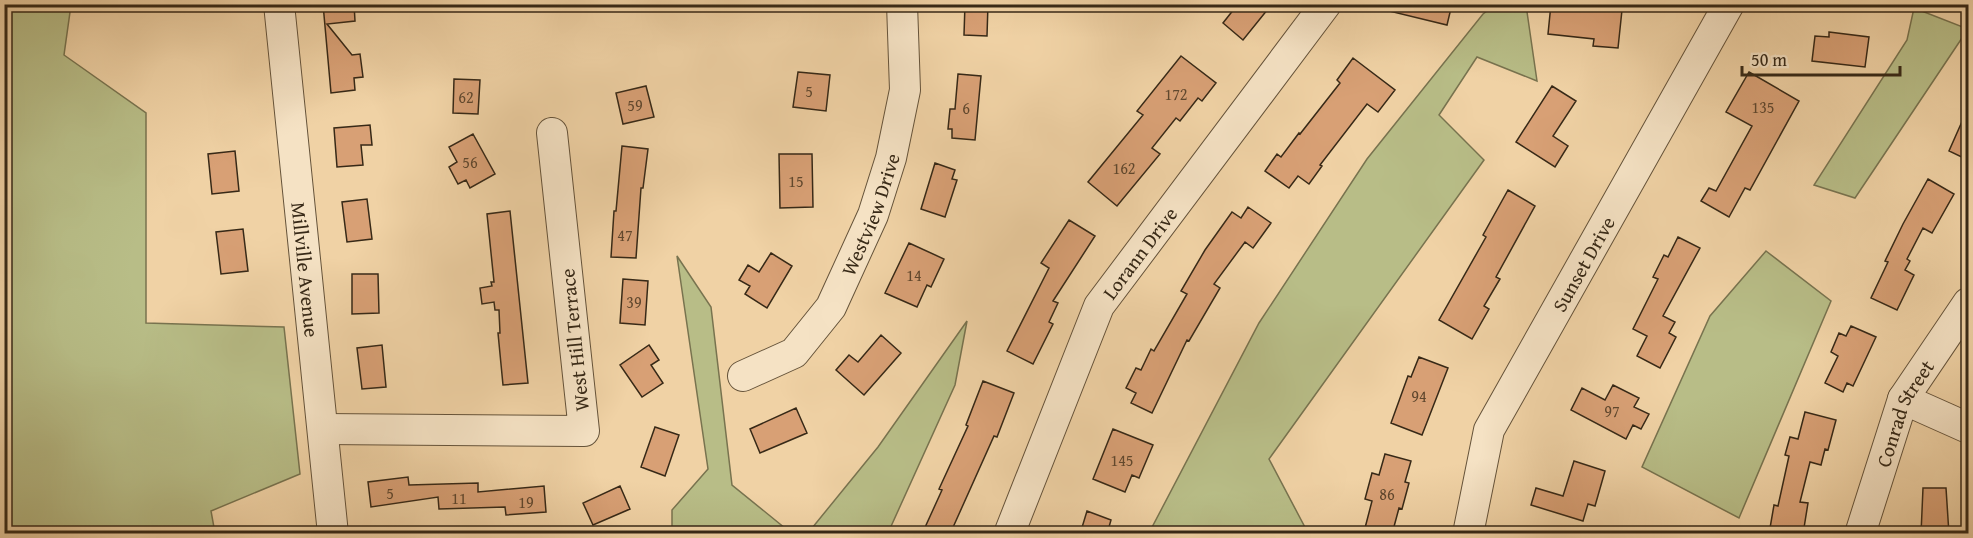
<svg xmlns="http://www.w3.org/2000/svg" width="1973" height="538" font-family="'Gentium Book Plus',serif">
	<rect width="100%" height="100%" fill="#f0d2a5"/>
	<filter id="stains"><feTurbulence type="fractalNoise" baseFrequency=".00333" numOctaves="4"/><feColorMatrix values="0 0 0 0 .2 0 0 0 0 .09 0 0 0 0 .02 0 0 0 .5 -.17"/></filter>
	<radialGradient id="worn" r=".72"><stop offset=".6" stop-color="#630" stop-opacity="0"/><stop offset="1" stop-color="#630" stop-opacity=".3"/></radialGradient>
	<path fill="#b8bd87" stroke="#78734f" stroke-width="1.5" d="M 4,5 L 71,5 L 64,55 L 146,113 L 146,323 L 284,327 L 300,474 L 211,511 L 215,533 L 5,533 Z
		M 1495,5 L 1526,5 L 1537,81 L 1477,57 L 1439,115 L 1484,160 L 1269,459 L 1308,533 L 1149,533 L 1259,323 L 1367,159 L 1483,14 Z
		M 1914,8 L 1968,29 L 1855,198 L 1814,185 L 1907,40 Z
		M 1766,251 L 1831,301 L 1739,518 L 1642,467 L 1710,316 Z
		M 677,256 L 711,307 L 732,485 L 791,533 L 672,533 L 672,510 L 708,469 Z
		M 967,321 L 955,385 L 888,533 L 808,533 L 878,447 Z"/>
	<path fill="#d8a075" stroke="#372917" stroke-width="1.5" d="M 323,4 L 354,4 L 355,21 L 327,24 L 352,55 L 360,54 L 363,77 L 354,78 L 355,90 L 331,93 Z
		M 965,4 L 988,4 L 987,36 L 964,35 Z
		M 1238,4 L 1272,4 L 1243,40 L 1223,23 Z
		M 1389,4 L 1452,4 L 1447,25 L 1389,11 Z
		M 1551,4 L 1622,10 L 1618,48 L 1593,46 L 1594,39 L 1548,34 Z
		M 1829,32 L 1869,37 L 1865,67 L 1812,61 L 1815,36 L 1829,37 Z
		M 1181,56 L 1216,83 L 1202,101 L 1198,98 L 1180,121 L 1176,118 L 1152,148 L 1160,154 L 1117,206 L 1088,182 L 1143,115 L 1137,111 Z
		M 1353,58 L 1395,90 L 1378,112 L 1367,104 L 1320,165 L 1322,166 L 1309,184 L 1298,176 L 1289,188 L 1265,171 L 1277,154 L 1281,157 L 1299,133 L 1300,134 L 1340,83 L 1337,80 Z
		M 798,72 L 830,75 L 826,111 L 793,107 Z
		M 1749,72 L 1799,101 L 1750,190 L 1745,188 L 1729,217 L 1701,201 L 1709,188 L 1716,191 L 1752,126 L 1726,112 Z
		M 958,74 L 981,76 L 975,140 L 952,138 L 952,129 L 948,129 L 950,109 L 955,109 Z
		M 454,79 L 480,80 L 478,114 L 453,113 Z
		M 646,86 L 654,117 L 623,124 L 616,93 Z
		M 1552,86 L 1576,101 L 1553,136 L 1568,146 L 1555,167 L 1516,142 Z
		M 1968,108 L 1968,160 L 1949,151 Z
		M 370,125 L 372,145 L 361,145 L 363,165 L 337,167 L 334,128 Z
		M 473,134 L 495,174 L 470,188 L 466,180 L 458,184 L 449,167 L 457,162 L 449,147 Z
		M 622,146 L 648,149 L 643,188 L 641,188 L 636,258 L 611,257 L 614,211 L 616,211 Z
		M 235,151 L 239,191 L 212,194 L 208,154 Z
		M 779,154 L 812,154 L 813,207 L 780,208 Z
		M 935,163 L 955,170 L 952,179 L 957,180 L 945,217 L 921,209 Z
		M 1928,179 L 1954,194 L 1932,233 L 1923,228 L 1907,259 L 1910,261 L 1905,270 L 1914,275 L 1897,310 L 1871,298 L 1888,262 L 1885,261 L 1903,224 Z
		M 1508,190 L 1535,206 L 1496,277 L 1500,279 L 1484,306 L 1489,309 L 1472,339 L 1439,320 L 1486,237 L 1483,235 Z
		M 367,199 L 372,239 L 347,242 L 342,202 Z
		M 1248,207 L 1271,223 L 1253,248 L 1245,242 L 1214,284 L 1220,288 L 1189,341 L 1187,340 L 1152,413 L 1131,403 L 1136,393 L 1126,388 L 1136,368 L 1141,370 L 1151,349 L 1154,351 L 1187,294 L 1181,291 L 1205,250 L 1232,212 L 1241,218 Z
		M 510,211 L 528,383 L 503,385 L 498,333 L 500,333 L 499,310 L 495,310 L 494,302 L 482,304 L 480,288 L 492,286 L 491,282 L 494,282 L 487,214 Z
		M 1069,220 L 1095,236 L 1053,301 L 1058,303 L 1049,322 L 1053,324 L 1033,364 L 1007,351 L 1049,268 L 1041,263 Z
		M 243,229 L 248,271 L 221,274 L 216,232 Z
		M 1678,237 L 1700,248 L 1663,316 L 1675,322 L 1669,333 L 1676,337 L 1660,368 L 1637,356 L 1647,336 L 1633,329 L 1658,279 L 1653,277 L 1664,255 L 1668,257 Z
		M 909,243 L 944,259 L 931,287 L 927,285 L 917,307 L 885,293 Z
		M 771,253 L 792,266 L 767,308 L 745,294 L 750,286 L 739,280 L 748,265 L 759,272 Z
		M 352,274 L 378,274 L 379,313 L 352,314 Z
		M 623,279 L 648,281 L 645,325 L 620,323 Z
		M 1851,326 L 1876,337 L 1853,386 L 1847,383 L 1843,392 L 1825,383 L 1838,356 L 1831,352 L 1839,333 L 1846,336 Z
		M 881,335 L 901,353 L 864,395 L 836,370 L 849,355 L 858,362 Z
		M 382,345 L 386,387 L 362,389 L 357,348 Z
		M 649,345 L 659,360 L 651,365 L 663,383 L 642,397 L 620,365 Z
		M 1419,357 L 1448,368 L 1422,435 L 1391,423 L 1408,376 L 1411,377 Z
		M 983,381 L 1014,393 L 997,437 L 994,436 L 950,534 L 922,534 L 942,490 L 939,489 L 968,426 L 966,425 Z
		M 1613,385 L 1639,398 L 1634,407 L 1649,414 L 1641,429 L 1633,425 L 1626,439 L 1571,410 L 1582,388 L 1605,400 Z
		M 796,408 L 807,433 L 760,453 L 750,429 Z
		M 1805,412 L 1836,420 L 1828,450 L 1825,449 L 1821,465 L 1810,462 L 1800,502 L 1808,503 L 1803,534 L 1773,534 L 1774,528 L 1770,528 L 1774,505 L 1778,506 L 1789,456 L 1785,455 L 1790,437 L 1798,439 Z
		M 655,427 L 679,435 L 665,476 L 641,467 Z
		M 1113,429 L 1153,445 L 1139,478 L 1132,475 L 1125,492 L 1093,479 Z
		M 1385,454 L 1411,461 L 1405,482 L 1409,483 L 1402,509 L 1399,508 L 1392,534 L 1365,528 L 1372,501 L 1365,499 L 1372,473 L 1379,475 Z
		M 1574,461 L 1605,471 L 1595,506 L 1588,504 L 1583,521 L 1531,505 L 1536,488 L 1563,496 Z
		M 408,477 L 409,485 L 478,483 L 478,492 L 544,486 L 546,512 L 506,515 L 505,507 L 439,509 L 438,497 L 371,507 L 368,482 Z
		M 620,486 L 630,509 L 593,525 L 583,503 Z
		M 1923,488 L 1946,488 L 1949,534 L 1921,534 Z
		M 1087,511 L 1111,520 L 1107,534 L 1080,534 Z"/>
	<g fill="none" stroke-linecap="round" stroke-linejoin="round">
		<g stroke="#65533a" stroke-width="32">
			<g id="minor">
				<path id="s1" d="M 279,4 L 333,534"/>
				<path id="s2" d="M 743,376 L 794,353 L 831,307 L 873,215 L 891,158 L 905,90 L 902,4"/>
				<path d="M 1903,399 L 1968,428"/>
				<path d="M 323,429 L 584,431 L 552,133"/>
				<path id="s3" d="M 1009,534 L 1099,306 L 1326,4"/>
				<path id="s4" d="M 1468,534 L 1489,430 L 1729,4"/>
				<path id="s5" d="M 1860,534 L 1903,399 L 1968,303"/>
			</g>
		</g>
		<use href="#minor" stroke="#f5e2c4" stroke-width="30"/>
	</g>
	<g text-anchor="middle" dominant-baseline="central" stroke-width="6" stroke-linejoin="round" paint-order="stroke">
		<g font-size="16" fill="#5f472e">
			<text x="809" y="91">5</text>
			<text x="1176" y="94">172</text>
			<text x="466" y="97">62</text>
			<text x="635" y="105">59</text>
			<text x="1763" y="107">135</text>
			<text x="966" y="108">6</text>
			<text x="470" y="162">56</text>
			<text x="1124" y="168">162</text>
			<text x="796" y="181">15</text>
			<text x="625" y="235">47</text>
			<text x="914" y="275">14</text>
			<text x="634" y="302">39</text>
			<text x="1419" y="396">94</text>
			<text x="1612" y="411">97</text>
			<text x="1122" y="460">145</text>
			<text x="390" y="493">5</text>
			<text x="1387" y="494">86</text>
			<text x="459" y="498">11</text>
			<text x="526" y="502">19</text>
		</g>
		<g font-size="20" fill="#372917" stroke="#f5e2c4">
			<text stroke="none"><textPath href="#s2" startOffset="216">Westview Drive</textPath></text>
			<text stroke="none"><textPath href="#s3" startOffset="312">Lorann Drive</textPath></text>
			<text stroke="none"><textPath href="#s4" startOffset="297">Sunset Drive</textPath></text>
			<text stroke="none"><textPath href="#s1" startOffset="267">Millville Avenue</textPath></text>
			<text transform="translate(574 340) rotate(-96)">West Hill Terrace</text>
			<text stroke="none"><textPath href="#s5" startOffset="129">Conrad Street</textPath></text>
		</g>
	</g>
	<rect width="1973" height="538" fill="none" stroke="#f0d2a5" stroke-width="24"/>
	<rect x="6" y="6" width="1961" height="526" fill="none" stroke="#372917" stroke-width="3"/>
	<rect x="12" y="12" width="1949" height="514" fill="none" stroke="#372917" stroke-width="1.5"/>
	<path d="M1742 66v9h158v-9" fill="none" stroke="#372917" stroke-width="3"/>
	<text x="1751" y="66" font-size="18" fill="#372917" stroke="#f5e2c4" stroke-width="4.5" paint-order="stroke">50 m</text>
	<rect width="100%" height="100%" filter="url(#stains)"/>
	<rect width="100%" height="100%" fill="url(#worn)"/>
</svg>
